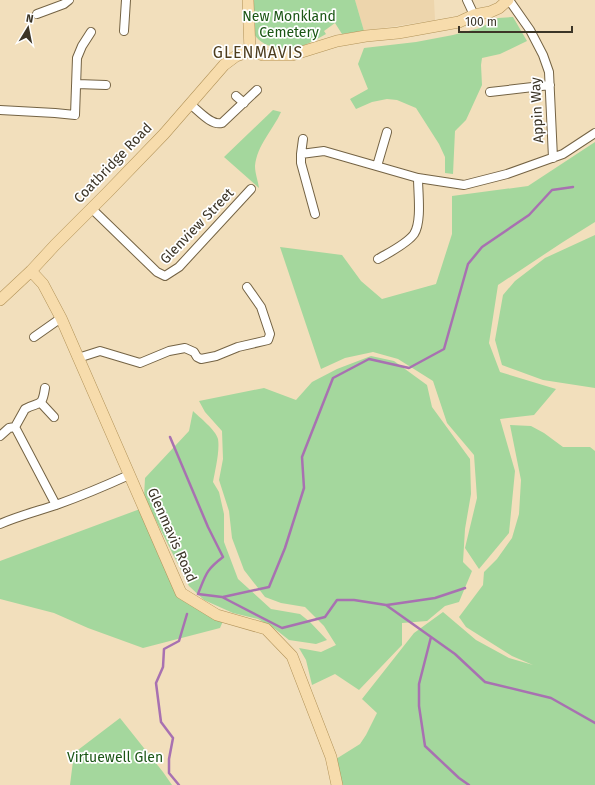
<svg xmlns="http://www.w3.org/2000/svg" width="595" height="785" font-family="'Fira Sans',sans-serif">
	<rect width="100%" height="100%" fill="#f2dfbc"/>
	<path fill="#edd5ac" d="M 355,0 L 434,0 L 435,20 L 364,31 Z"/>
	<path fill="#a4d79d" d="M 253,0 L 355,0 L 364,31 L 342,34 L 335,23 L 324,31 L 326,34 C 305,46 289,55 265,44 C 259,41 253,35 252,28 C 250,19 253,9 253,0 Z
		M 513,17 L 527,41 L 500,54 L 482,58 L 481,65 L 482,85 L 466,120 L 455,131 L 453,174 L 445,173 L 445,157 L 439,144 L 416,108 L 397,100 L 387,99 L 372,102 L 356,109 L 350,99 L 368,89 L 358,64 L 364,48 L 416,42 L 453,35 L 480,28 L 498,18 Z
		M 273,110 L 281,112 C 273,130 257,145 255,166 C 255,173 258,181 259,188 L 224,157 Z
		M 595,142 L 595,222 L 563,242 L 498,285 L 489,343 L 500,372 L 556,389 L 534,415 L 500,419 L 515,471 L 509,533 L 479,569 L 465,548 L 477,498 L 474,455 L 447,423 L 433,381 L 398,359 L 373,352 L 345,358 L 321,369 L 280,247 L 342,255 L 361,281 L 382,299 L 436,284 L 452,234 L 452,196 L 528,186 Z
		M 595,235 L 595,388 L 543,380 L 502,365 L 495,340 L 503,295 L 515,281 L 545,258 Z
		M 371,356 L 394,361 L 427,385 L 432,407 L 470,459 L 471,494 L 465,529 L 463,562 L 472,571 L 459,602 L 445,606 L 427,621 L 402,623 L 402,645 L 359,690 L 335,674 L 312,685 L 306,660 L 299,648 L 321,652 L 336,645 L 324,626 L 305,607 L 281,603 L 265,597 L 244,570 L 232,538 L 229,511 L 219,480 L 223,459 L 222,431 L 205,412 L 199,401 L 264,388 L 296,400 L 312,382 L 337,369 Z
		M 193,411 C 199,417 216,430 218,439 C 220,451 215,471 213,482 L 219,492 L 224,514 L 224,542 L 238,579 L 271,609 L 300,614 L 310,622 L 327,640 L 316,644 L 289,640 L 275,629 L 258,619 L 233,613 L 204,600 L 189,586 L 144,497 L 145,478 L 189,431 Z
		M 510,425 L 531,426 L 544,433 L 563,447 L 590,447 L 595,451 L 595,785 L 341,785 L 336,759 L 360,744 L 366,735 L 377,713 L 362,699 L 414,633 L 443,612 L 476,640 L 509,658 L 533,665 L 512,656 L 466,627 L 459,617 L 483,585 L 484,572 L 497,559 L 512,538 L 519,514 L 521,480 Z
		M 140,509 L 157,552 L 175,590 L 223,621 L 220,628 L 143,648 L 88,628 L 54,613 L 0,599 L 0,561 Z
		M 120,718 L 163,772 L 172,785 L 70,785 L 74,753 Z"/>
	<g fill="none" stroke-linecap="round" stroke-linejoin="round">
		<path stroke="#a871b1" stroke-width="2.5" d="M 170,437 L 208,527 L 223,557 C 206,570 206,574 198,594 L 222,597 L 282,628 L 325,617 L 337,600 L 354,600 L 386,605 L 455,654 L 485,682 L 551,698 L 595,723
			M 223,597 L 269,587 L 285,548 L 304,488 L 302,457 L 333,378 L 369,359 L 409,368 L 444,349 L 468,264 L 482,247 L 529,215 L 552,190 L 573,187
			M 387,605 L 435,598 L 465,588
			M 431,637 L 419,684 L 419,706 L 425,746 L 459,778 L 469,785
			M 179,785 L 169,773 L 169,759 L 173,738 L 161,722 L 156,683 L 163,667 L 164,649 L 179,641 L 187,614"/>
		<g stroke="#746344" stroke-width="10">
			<path id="minor" d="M 467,0 L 474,15
				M 509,0 L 530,30 L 543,55 L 549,72 L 553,158
				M 37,14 L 64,4 L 69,0
				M 124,31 L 126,0
				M 77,84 L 106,85
				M 490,92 L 550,85
				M 236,96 L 244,103
				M 190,104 C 198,110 211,126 222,123 L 257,90
				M 0,110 L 55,113 L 75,115 L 77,58 L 82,46 L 91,32
				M 301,154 L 303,139
				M 377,166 L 387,132
				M 91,208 L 157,272 L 165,276 L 179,267 L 251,189
				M 315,214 L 301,163 L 301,154 L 324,151 L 418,178 L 464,185 L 507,174 L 563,154 L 595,133
				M 378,259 C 388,253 407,244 414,234 C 422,222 418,193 418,178
				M 34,337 L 61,318
				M 78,358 L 100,351 L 140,363 L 169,351 L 185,348 L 194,352 L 197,357 L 201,359 L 216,356 L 238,347 L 268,340 L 270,334 L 261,307 L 247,287
				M 41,403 L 54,417
				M 15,427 L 56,505
				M 15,427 L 25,409 C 40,401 42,408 45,388
				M 0,436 L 9,428 L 15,427
				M 0,524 C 18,516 38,511 56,505 C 81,496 105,486 129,475"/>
		</g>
		<g stroke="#b29359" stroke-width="12">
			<path id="major" d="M 248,0 L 250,51
				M 250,51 L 263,55 L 292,55 L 337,41 L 366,36 L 398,33 L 459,22 L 474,15 L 490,12 L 499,8 L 508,0
				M 31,271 L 43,284 L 61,318 L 181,593 L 217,615 L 266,629 L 292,656 L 331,757 L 337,785
				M 0,300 L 31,271 L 55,245 L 107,193 L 164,134 L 224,65 L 236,56 L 250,51"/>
		</g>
		<use href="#minor" stroke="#fff" stroke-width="8"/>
		<use href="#major" stroke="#f7dcac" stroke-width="11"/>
	</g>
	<g text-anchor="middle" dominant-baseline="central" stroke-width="3.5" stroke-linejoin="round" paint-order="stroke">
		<g font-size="14" fill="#1a5514" stroke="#fff">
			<text x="289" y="16">New Monkland<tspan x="289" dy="16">Cemetery</tspan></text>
			<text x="115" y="757">Virtuewell Glen</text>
		</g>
		<g font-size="14" fill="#3c3527" stroke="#fff">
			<text transform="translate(537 110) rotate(-93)">Appin Way</text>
			<text transform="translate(113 163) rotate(-46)">Coatbridge Road</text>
			<text transform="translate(197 226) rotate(-46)">Glenview Street</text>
			<text transform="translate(172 535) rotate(66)">Glenmavis Road</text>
		</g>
		<g font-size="16" letter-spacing="1" fill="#4d3d1f" stroke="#fff">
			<text x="258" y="52">GLENMAVIS</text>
		</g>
	</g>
	<g transform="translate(28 28) rotate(10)" stroke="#ffffff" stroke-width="3" paint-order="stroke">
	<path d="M0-3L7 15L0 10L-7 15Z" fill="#3c3527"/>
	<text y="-6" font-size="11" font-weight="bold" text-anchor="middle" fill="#3c3527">N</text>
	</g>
	<path d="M459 26v6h113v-6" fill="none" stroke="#3c3527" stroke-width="2"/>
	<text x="465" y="26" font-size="12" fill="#3c3527" stroke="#ffffff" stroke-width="3" paint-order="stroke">100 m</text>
</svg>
